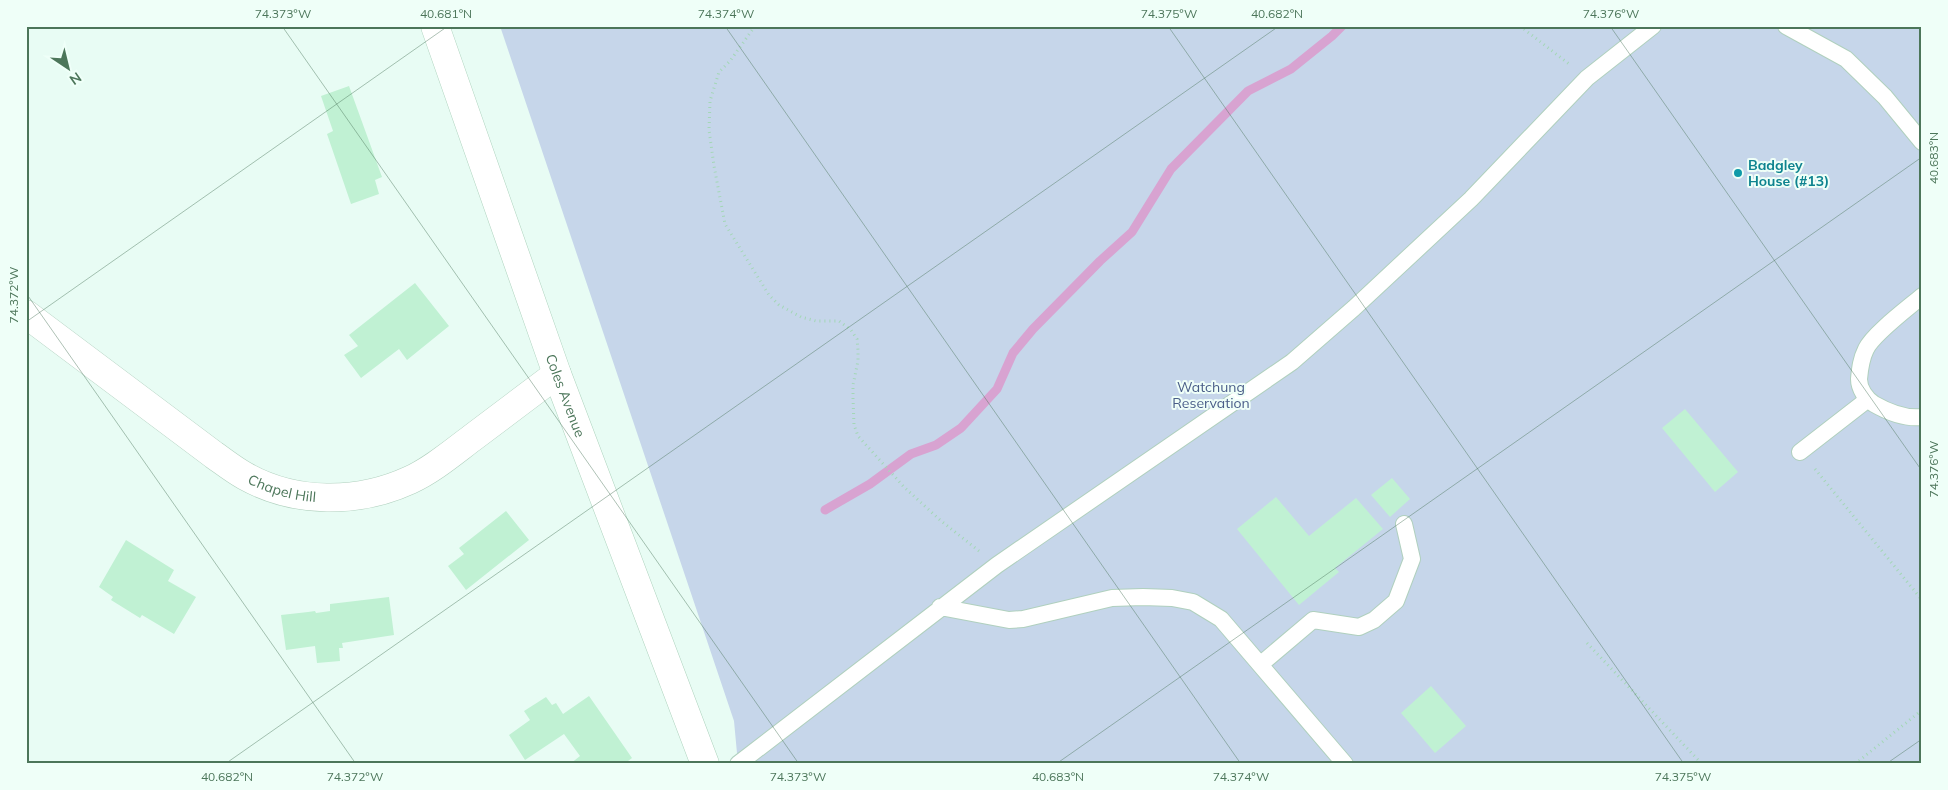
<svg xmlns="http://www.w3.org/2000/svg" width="1948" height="790" font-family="Mulish,sans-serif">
	<rect width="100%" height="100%" fill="#e8fcf4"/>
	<path fill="#c6d6ea" d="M 500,26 L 1922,26 L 1922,764 L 738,764 L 734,721 Z"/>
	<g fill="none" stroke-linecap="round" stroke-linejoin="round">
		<path stroke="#d8a3d1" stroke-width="9" d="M 825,510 L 870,484 L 911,454 L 936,445 L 961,428 L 997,389 L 1013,353 L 1033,329 L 1100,261 L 1132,232 L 1171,169 L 1248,91 L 1291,69 L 1332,36 L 1342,26"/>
	</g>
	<path fill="#c0f1d3" d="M 349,86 L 382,177 L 375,180 L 379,194 L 351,204 L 327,134 L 333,131 L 321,96 Z
		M 415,283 L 449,326 L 407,360 L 399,349 L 361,378 L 344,355 L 358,346 L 349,335 Z
		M 1685,409 L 1738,472 L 1715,492 L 1662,428 Z
		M 1392,478 L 1410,499 L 1390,517 L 1371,495 Z
		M 1276,497 L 1309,536 L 1356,498 L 1383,529 L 1335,568 L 1339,572 L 1299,605 L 1237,529 Z
		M 506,511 L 529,540 L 466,590 L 448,566 L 464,554 L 459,548 Z
		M 126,540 L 174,570 L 168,581 L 196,597 L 174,634 L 142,615 L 140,618 L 111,600 L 113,597 L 99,587 Z
		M 389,597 L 394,635 L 342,643 L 343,648 L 339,648 L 340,661 L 317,663 L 315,646 L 286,650 L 281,615 L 308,612 L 315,611 L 316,613 L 330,611 L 330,604 Z
		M 1431,686 L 1466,726 L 1435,753 L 1401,713 Z
		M 589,696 L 632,758 L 624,764 L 570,764 L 580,756 L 564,734 L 525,760 L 509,735 L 530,720 L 524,711 L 546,697 L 552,705 L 556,703 L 563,714 Z"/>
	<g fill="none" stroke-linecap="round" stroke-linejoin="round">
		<g stroke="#b0d0be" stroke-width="18">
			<path id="lane" d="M 1786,26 L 1846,59 L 1885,97 L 1922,142
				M 1922,296 C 1908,308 1873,334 1866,349 C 1861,359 1860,368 1859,379 C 1859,389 1866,399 1874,404 C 1888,412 1905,419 1922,417
				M 1800,452 L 1867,400
				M 940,607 L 1009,620 L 1023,619 L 1112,598 L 1143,597 L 1172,598 L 1193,602 L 1221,619 L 1345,764
				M 1261,664 L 1313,620 L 1359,627 L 1374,620 L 1396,601 L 1412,559 L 1404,524
				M 738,764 L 997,565 L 1292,362 L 1354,308 L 1471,199 L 1587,78 L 1653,26"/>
		</g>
		<g stroke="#b0d0be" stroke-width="29">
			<g id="street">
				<path id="s1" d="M 26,314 L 214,455 C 224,462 234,470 245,476 C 295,504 358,504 410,480 C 432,470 452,453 472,438 C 500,417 529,395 557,374"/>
			</g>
		</g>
		<g stroke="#aed3be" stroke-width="29">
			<g id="secondary">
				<path id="s2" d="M 435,26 L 557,374 L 705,764"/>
			</g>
		</g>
		<path stroke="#a3d7b6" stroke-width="3" stroke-dasharray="1 4" stroke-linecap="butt" d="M 755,26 L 730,61 L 719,72 L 710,101 L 709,130 L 714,166 L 725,224 L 769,295 L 779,305 L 801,317 L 816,321 L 839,321 L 851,330 L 857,339 L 858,350 L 858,361 L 853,385 L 853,399 L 854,425 L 858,436 L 904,487 L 940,520 L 979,551
			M 1520,26 L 1569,64
			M 1815,469 L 1922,600
			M 1587,643 L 1702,764
			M 1855,764 L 1922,710"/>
		<use href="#lane" stroke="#fff" stroke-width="16"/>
		<use href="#street" stroke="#fff" stroke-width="28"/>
		<use href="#secondary" stroke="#fff" stroke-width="28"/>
	</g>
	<path fill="none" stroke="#4c765a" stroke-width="1" stroke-opacity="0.45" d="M 282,26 L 799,764M 725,26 L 1241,764M 1168,26 L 1684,764M 1610,26 L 1922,471M 26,293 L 356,764M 26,322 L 448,26M 225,764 L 1279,26M 1056,764 L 1922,157M 1886,764 L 1922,739"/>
	<circle fill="#0f9aa8" stroke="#effff8" stroke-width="2" cx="1738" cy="173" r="5"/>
	<g text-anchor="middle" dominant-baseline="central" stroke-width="4" stroke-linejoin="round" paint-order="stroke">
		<g font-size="14" font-weight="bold" fill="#0d838f" stroke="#effff8" text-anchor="start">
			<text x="1748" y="165">Badgley<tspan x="1748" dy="16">House (#13)</tspan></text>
		</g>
		<g font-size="14" fill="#495d88" stroke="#effff8">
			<text x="1211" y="387">Watchung<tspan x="1211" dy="16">Reservation</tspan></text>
		</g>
		<g font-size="14" fill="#4c765a" stroke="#effff8">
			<text stroke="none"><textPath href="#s2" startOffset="392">Coles Avenue</textPath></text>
			<text stroke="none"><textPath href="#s1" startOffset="312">Chapel Hill</textPath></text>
		</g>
	</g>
	<rect width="1948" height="790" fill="none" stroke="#effff8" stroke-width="55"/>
	<g transform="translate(68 68) rotate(145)" stroke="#effff8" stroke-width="4" paint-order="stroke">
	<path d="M0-4L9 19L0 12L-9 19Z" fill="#4c765a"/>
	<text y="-8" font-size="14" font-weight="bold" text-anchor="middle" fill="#4c765a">N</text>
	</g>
	<rect x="28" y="28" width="1892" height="734" fill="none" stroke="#4c765a" stroke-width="2"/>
	<g font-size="12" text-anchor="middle" fill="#4c765a">
		<text x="283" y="18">74.373°W</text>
		<text x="446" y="18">40.681°N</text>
		<text x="726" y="18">74.374°W</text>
		<text x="1169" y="18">74.375°W</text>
		<text x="1277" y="18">40.682°N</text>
		<text x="1611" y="18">74.376°W</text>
		<text transform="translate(1934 158) rotate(-90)" y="4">40.683°N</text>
		<text transform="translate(14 295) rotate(-90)" y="4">74.372°W</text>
		<text transform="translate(1934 469) rotate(-90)" y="4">74.376°W</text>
		<text x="227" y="781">40.682°N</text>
		<text x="355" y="781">74.372°W</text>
		<text x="798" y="781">74.373°W</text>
		<text x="1058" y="781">40.683°N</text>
		<text x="1241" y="781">74.374°W</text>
		<text x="1683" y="781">74.375°W</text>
	</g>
</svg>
